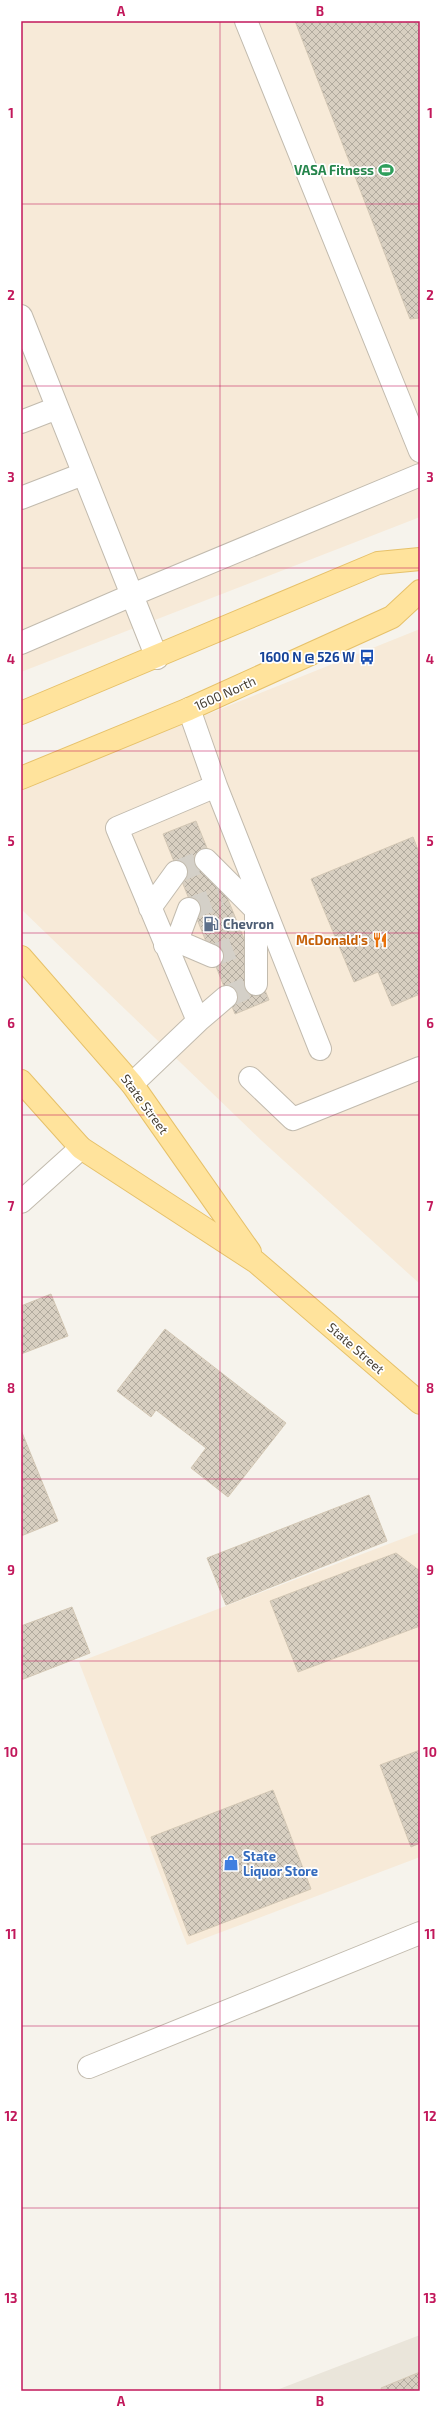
<svg xmlns="http://www.w3.org/2000/svg" width="441" height="2412" font-family="'Exo 2',sans-serif">
	<defs>
		<pattern id="building-cross-hatch" width="8" height="8" patternUnits="userSpaceOnUse"><rect width="8" height="8" fill="#d8cfc1"/><path d="M0 0l8 8M0 8l8-8" fill="none" stroke="#b1aa9e"/></pattern>
	</defs>
	<rect width="100%" height="100%" fill="#f6f3ec"/>
	<path fill="#eae5da" d="M 420,2335 L 420,2391 L 274,2391 Z"/>
	<path fill="#f7ead8" d="M 21,21 L 420,21 L 420,517 L 21,672 Z
		M 420,629 L 420,1284 L 262,1141 L 21,909 L 21,789 Z
		M 420,1532 L 420,1857 L 187,1945 L 79,1662 Z"/>
	<path fill="url(#building-cross-hatch)" stroke="#d3c7b4" d="M 295,21 L 420,21 L 420,318 L 410,319 Z
		M 196,821 L 269,1000 L 235,1014 L 163,834 Z
		M 413,837 L 420,855 L 420,994 L 392,1006 L 378,972 L 354,982 L 311,879 Z
		M 51,1294 L 68,1336 L 21,1354 L 21,1306 Z
		M 165,1329 L 286,1423 L 228,1497 L 191,1468 L 206,1448 L 156,1410 L 151,1417 L 117,1391 Z
		M 21,1430 L 58,1521 L 21,1536 Z
		M 369,1495 L 387,1541 L 226,1605 L 207,1558 Z
		M 396,1553 L 420,1571 L 420,1626 L 298,1672 L 270,1601 Z
		M 72,1607 L 90,1653 L 21,1680 L 21,1626 Z
		M 420,1750 L 420,1843 L 411,1847 L 380,1765 Z
		M 273,1790 L 311,1889 L 189,1936 L 151,1837 Z
		M 420,2372 L 420,2391 L 382,2391 L 381,2388 Z"/>
	<g fill="none" stroke-linecap="round" stroke-linejoin="round">
		<path stroke="#d4d0c8" stroke-width="22" stroke-dasharray="22 11" stroke-linecap="butt" d="M 176,872 L 206,860
			M 189,909 L 221,897
			M 212,956 L 240,945
			M 226,997 L 256,984"/>
		<g stroke="#c2bbae" stroke-width="24">
			<path id="minor" d="M 246,21 L 420,451
				M 21,316 L 157,658
				M 21,422 L 57,408
				M 21,498 L 83,474
				M 21,643 L 132,595 L 420,475
				M 216,786 L 320,1049
				M 206,860 L 256,910 L 256,984
				M 150,908 L 176,872
				M 177,941 L 189,909
				M 165,945 L 177,941 L 212,956
				M 198,1021 L 226,997
				M 250,1078 L 293,1119 L 420,1068
				M 132,1084 L 198,1021 L 117,828 L 216,786 L 189,709
				M 21,1202 L 81,1148
				M 89,2067 L 420,1933"/>
		</g>
		<g stroke="#e6c16a" stroke-width="24">
			<path id="major" d="M 21,713 L 378,563 L 420,559
				M 21,778 L 189,709 L 392,617 L 420,591
				M 21,957 L 132,1084 L 250,1252
				M 21,1081 L 81,1148 L 256,1262 L 420,1403"/>
		</g>
		<use href="#minor" stroke="#fff" stroke-width="22"/>
		<use href="#major" stroke="#ffe39c" stroke-width="22"/>
	</g>
	<path fill="none" stroke="#c2185b" stroke-width="1" stroke-opacity="0.55" d="M 220,21 L 220,2391M 21,204 L 420,204M 21,386 L 420,386M 21,568 L 420,568M 21,751 L 420,751M 21,933 L 420,933M 21,1115 L 420,1115M 21,1297 L 420,1297M 21,1479 L 420,1479M 21,1661 L 420,1661M 21,1844 L 420,1844M 21,2026 L 420,2026M 21,2208 L 420,2208"/>
	<defs>
		<g id="stadium-bare" transform="scale(1.2)"><path d="M0-5a6.5 5 0 1 0 0 10a6.5 5 0 1 0 0-10ZM-3.5-1.8h7v3.6h-7Z" fill="#2e9e5b" stroke="#fff" stroke-width="2.5" paint-order="stroke"/></g>
		<g id="bus-bare" transform="scale(1.2)"><path d="M-5-6H5V4H4V6H2V4H-2V6H-4V4H-5ZM-3.5-4V0h7V-4ZM-3.5 1.2v1.5H-2V1.2ZM2 1.2v1.5H3.5V1.2Z" fill="#1a4fb4" stroke="#fff" stroke-width="2.5" paint-order="stroke"/></g>
		<g id="fuel-bare" transform="scale(1.2)"><path d="M-5.5-6h7V0h2V4h1.3V-2.5L3-4.5l.8-.8L6-3V5H2.5V1h-1V6h-7ZM-4.2-4.7v3.2H.2V-4.7Z" fill="#5c6f8a" stroke="#fff" stroke-width="2.5" paint-order="stroke"/></g>
		<g id="restaurant-bare" transform="scale(1.2)"><path d="M-5-6h1v4h1v-4h1v4h1v-4h1v5L-1.5 .5V6h-2V.5L-5-1ZM5-6V6H3V1.5H1.5Q1.5-4 5-6Z" fill="#e8710a" stroke="#fff" stroke-width="2.5" paint-order="stroke"/></g>
		<g id="shop-bare" transform="scale(1.2)"><path d="M-5-2.5h2.3a2.7 3.5 0 0 1 5.4 0H5L5.5 6h-11ZM-1.5-2.5h3a1.5 2.3 0 0 0-3 0Z" fill="#3f7fe0" stroke="#fff" stroke-width="2.5" paint-order="stroke"/></g>
	</defs>
	<g fill-rule="evenodd">
		<use href="#stadium-bare" x="386" y="170"/>
		<use href="#bus-bare" x="367" y="657"/>
		<use href="#fuel-bare" x="211" y="924"/>
		<use href="#restaurant-bare" x="380" y="940"/>
		<use href="#shop-bare" x="231" y="1863"/>
	</g>
	<g text-anchor="middle" dominant-baseline="central" stroke-width="3.5" stroke-linejoin="round" paint-order="stroke">
		<g font-size="13" font-weight="bold" fill="#27864d" stroke="#fff" text-anchor="end">
			<text x="374" y="170">VASA Fitness</text>
		</g>
		<g font-size="13" font-weight="bold" fill="#164399" stroke="#fff" text-anchor="end">
			<text x="355" y="657">1600 N @ 526 W</text>
		</g>
		<g font-size="13" fill="#4b4439" stroke="#fff">
			<text transform="translate(225 693) rotate(-24)">1600 North</text>
			<text transform="translate(145 1104) rotate(54)">State Street</text>
			<text transform="translate(356 1348) rotate(41)">State Street</text>
		</g>
		<g font-size="13" font-weight="bold" fill="#4e5e75" stroke="#fff" text-anchor="start">
			<text x="223" y="924">Chevron</text>
		</g>
		<g font-size="13" font-weight="bold" fill="#c56008" stroke="#fff" text-anchor="end">
			<text x="368" y="940">McDonald's</text>
		</g>
		<g font-size="13" font-weight="bold" fill="#366cbe" stroke="#fff" text-anchor="start">
			<text x="243" y="1856">State<tspan x="243" dy="15">Liquor Store</tspan></text>
		</g>
	</g>
	<rect width="441" height="2412" fill="none" stroke="#ffffff" stroke-width="44"/>
	<rect x="22" y="22" width="397" height="2368" fill="none" stroke="#c2185b" stroke-width="1.5"/>
	<g font-size="13" text-anchor="middle" font-weight="bold" fill="#c2185b">
		<text x="121" y="16">A</text>
		<text x="320" y="16">B</text>
		<text x="11" y="118">1</text>
		<text x="430" y="118">1</text>
		<text x="11" y="300">2</text>
		<text x="430" y="300">2</text>
		<text x="11" y="482">3</text>
		<text x="430" y="482">3</text>
		<text x="11" y="664">4</text>
		<text x="430" y="664">4</text>
		<text x="11" y="846">5</text>
		<text x="430" y="846">5</text>
		<text x="11" y="1028">6</text>
		<text x="430" y="1028">6</text>
		<text x="11" y="1211">7</text>
		<text x="430" y="1211">7</text>
		<text x="11" y="1393">8</text>
		<text x="430" y="1393">8</text>
		<text x="11" y="1575">9</text>
		<text x="430" y="1575">9</text>
		<text x="11" y="1757">10</text>
		<text x="430" y="1757">10</text>
		<text x="11" y="1939">11</text>
		<text x="430" y="1939">11</text>
		<text x="11" y="2121">12</text>
		<text x="430" y="2121">12</text>
		<text x="11" y="2303">13</text>
		<text x="430" y="2303">13</text>
		<text x="121" y="2406">A</text>
		<text x="320" y="2406">B</text>
	</g>
</svg>
